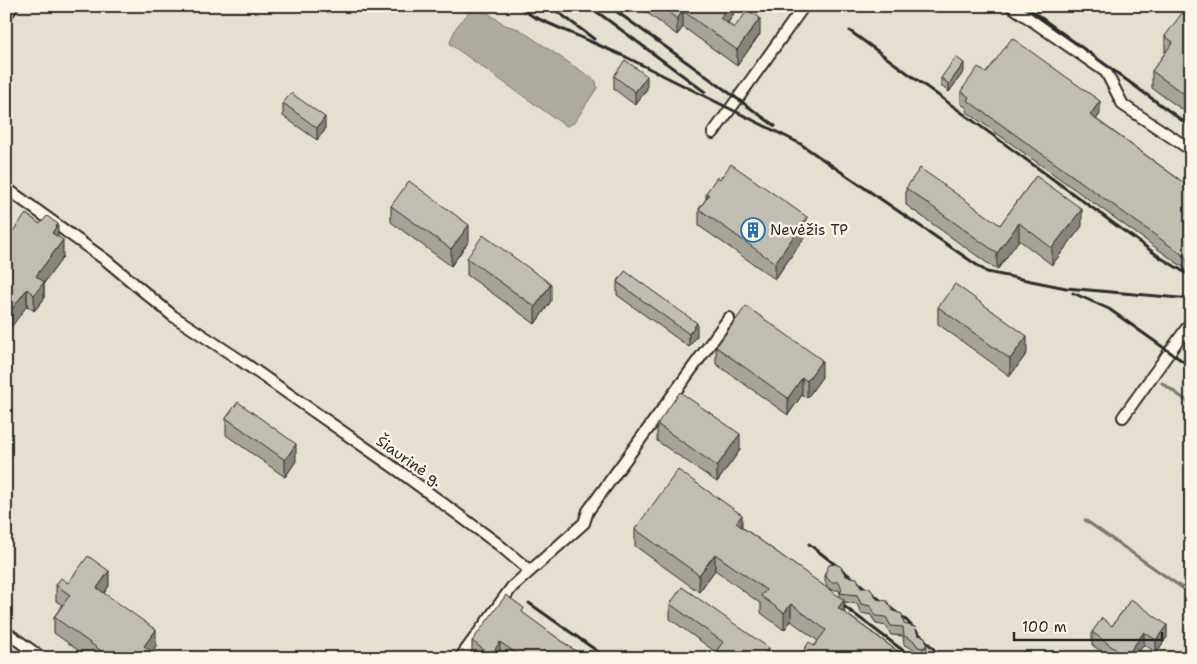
<svg xmlns="http://www.w3.org/2000/svg" width="1197" height="664" font-family="'Shantell Sans',sans-serif">
	<rect width="100%" height="100%" fill="#f4edde"/>
	<filter id="ink" filterUnits="userSpaceOnUse"><feTurbulence type="fractalNoise" baseFrequency=".02" numOctaves="2"/><feDisplacementMap in="SourceGraphic" scale="10" xChannelSelector="R" yChannelSelector="G"/><feConvolveMatrix kernelMatrix="1 2 1 2 8 2 1 2 1" color-interpolation-filters="sRGB"/></filter>
	<g filter="url(#ink)">
		<path fill="#e5dfd0" d="M 6,6 L 1191,6 L 1191,658 L 6,658 Z"/>
		<path fill="#afaaa0" stroke="#7a7771" d="M 481,8 L 505,25 L 519,29 L 596,81 L 597,88 L 574,123 L 567,126 L 560,122 L 451,45 L 450,41 L 457,26 L 472,9 Z"/>
		<g fill="none" stroke-linecap="round" stroke-linejoin="round">
			<path stroke="#7a7771" stroke-width="3" d="M 1162,383 L 1191,404
				M 1085,520 L 1191,594"/>
			<g stroke="#2b2b2b" stroke-width="14">
				<path id="minor" d="M 1011,6 L 1106,72 L 1123,105 L 1191,150
					M 6,16 L 13,6
					M 713,133 L 804,6
					M 6,188 L 107,261 L 173,316 L 240,360 L 399,471 L 498,544 L 530,571
					M 1123,417 L 1191,322
					M 6,632 L 42,658
					M 460,658 L 512,587 L 584,523 L 588,511 L 729,318"/>
			</g>
			<use href="#minor" stroke="#fcf5e5" stroke-width="10"/>
			<path stroke="#2b2b2b" stroke-width="3" d="M 517,6 L 534,17 L 626,57 L 799,143 L 987,272 L 1066,288 L 1191,299
				M 550,6 L 594,39
				M 589,6 L 705,92
				M 609,6 L 775,126
				M 1025,6 L 1191,127
				M 850,31 L 1161,258 L 1191,276
				M 1073,293 L 1109,309 L 1191,367
				M 809,544 L 907,621 L 942,658
				M 833,598 L 913,658
				M 529,603 L 607,658"/>
		</g>
		<path fill="#a7a398" stroke="#2b2b2b" d="M 646,6 L 733,6 L 733,15 L 728,23 L 734,28 L 760,34 L 737,66 L 683,27 L 677,35 L 646,12 Z
			M 1191,19 L 1191,116 L 1152,88 L 1152,71 L 1165,53 L 1165,36 Z
			M 964,71 L 949,92 L 941,86 L 941,78 Z
			M 986,73 L 1100,114 L 1096,119 L 1191,188 L 1191,265 L 1187,270 L 967,112 L 967,108 L 961,104 L 961,91 Z
			M 614,76 L 647,89 L 635,105 L 614,89 Z
			M 283,103 L 325,130 L 317,140 L 283,116 Z
			M 1036,176 L 1082,226 L 1052,265 L 1019,240 L 997,270 L 906,205 L 906,188 L 1000,225 Z
			M 706,193 L 807,234 L 775,279 L 699,226 L 699,209 L 706,199 Z
			M 391,206 L 469,241 L 451,266 L 391,222 Z
			M 26,214 L 58,237 L 63,257 L 44,283 L 44,299 L 34,311 L 27,306 Z
			M 467,258 L 551,301 L 535,324 L 467,275 Z
			M 617,282 L 697,336 L 689,347 L 617,295 Z
			M 938,307 L 1027,353 L 1010,376 L 938,324 Z
			M 716,347 L 822,377 L 807,398 L 802,395 L 788,415 L 716,364 Z
			M 226,418 L 296,461 L 285,477 L 226,435 Z
			M 657,424 L 740,450 L 717,482 L 657,441 Z
			M 742,527 L 840,598 L 840,594 L 839,590 L 831,590 L 827,587 L 825,581 L 825,573 L 846,576 L 893,611 L 904,624 L 918,635 L 927,653 L 923,657 L 918,656 L 914,649 L 904,645 L 903,636 L 891,635 L 886,626 L 876,624 L 871,615 L 861,613 L 857,604 L 844,602 L 844,612 L 907,658 L 804,658 L 804,650 L 814,646 L 818,641 L 791,621 L 784,630 L 761,613 L 761,604 L 715,570 L 699,592 L 635,546 L 635,529 Z
			M 68,583 L 109,586 L 104,593 L 156,646 L 152,651 L 160,658 L 89,658 L 54,633 L 54,617 L 62,605 L 56,601 L 56,585 Z
			M 1131,599 L 1167,637 L 1156,653 L 1144,644 L 1134,658 L 1110,658 L 1092,645 L 1092,632 L 1112,626 Z
			M 670,604 L 769,658 L 717,658 L 717,653 L 670,619 Z
			M 524,614 L 585,658 L 472,658 L 472,641 Z"/>
		<path fill="#88847c" stroke="#2b2b2b" d="M 728,6 L 733,6 L 733,15 L 720,34 L 720,18 Z
			M 683,11 L 683,27 L 677,35 L 677,19 Z
			M 760,18 L 760,34 L 737,66 L 737,50 Z
			M 964,63 L 964,71 L 949,92 L 949,84 Z
			M 647,76 L 647,89 L 635,105 L 635,92 Z
			M 1100,101 L 1100,114 L 1090,128 L 1090,115 Z
			M 325,117 L 325,130 L 317,140 L 317,128 Z
			M 1082,209 L 1082,226 L 1052,265 L 1052,248 Z
			M 807,217 L 807,234 L 775,279 L 775,263 Z
			M 1019,223 L 1019,240 L 997,270 L 997,253 Z
			M 58,224 L 58,241 L 52,233 Z
			M 469,225 L 469,241 L 451,266 L 451,249 Z
			M 63,240 L 63,257 L 44,283 L 44,299 L 34,311 L 34,295 L 36,276 Z
			M 1191,252 L 1191,265 L 1187,270 L 1187,258 Z
			M 551,284 L 551,301 L 535,324 L 535,307 Z
			M 27,289 L 27,306 L 6,334 L 6,317 Z
			M 697,323 L 697,336 L 689,347 L 689,334 Z
			M 1027,336 L 1027,353 L 1010,376 L 1010,359 Z
			M 822,360 L 822,377 L 807,398 L 807,381 Z
			M 802,378 L 802,395 L 788,415 L 788,398 Z
			M 740,434 L 740,450 L 717,482 L 717,466 Z
			M 296,444 L 296,461 L 285,477 L 285,460 Z
			M 742,515 L 742,532 L 736,523 Z
			M 715,554 L 715,570 L 699,592 L 699,575 Z
			M 109,571 L 109,586 L 97,603 L 97,588 Z
			M 844,600 L 844,617 L 838,608 Z
			M 791,604 L 791,621 L 784,630 L 784,613 Z
			M 1167,625 L 1167,637 L 1156,653 L 1156,640 Z
			M 156,630 L 156,646 L 147,658 L 144,646 Z
			M 1144,632 L 1144,644 L 1134,658 L 1126,658 L 1126,657 Z
			M 500,642 L 500,658 L 491,658 L 491,655 Z
			M 927,645 L 927,653 L 923,657 L 923,648 Z
			M 769,648 L 769,658 L 761,658 Z"/>
		<path fill="#c2bdb1" stroke="#2b2b2b" d="M 660,6 L 728,6 L 720,18 L 734,28 L 748,10 L 760,18 L 737,50 L 683,11 L 677,19 Z
			M 1182,13 L 1191,19 L 1191,99 L 1152,71 L 1173,42 L 1165,36 Z
			M 1012,38 L 1100,101 L 1090,115 L 1191,188 L 1191,252 L 1187,258 L 967,100 L 969,97 L 961,91 L 978,67 L 986,73 Z
			M 956,57 L 964,63 L 949,84 L 941,78 Z
			M 625,60 L 647,76 L 635,92 L 614,76 Z
			M 291,93 L 325,117 L 317,128 L 283,103 Z
			M 731,164 L 807,217 L 775,263 L 699,209 L 709,195 L 706,193 L 717,177 L 720,179 Z
			M 920,168 L 1000,225 L 1036,176 L 1082,209 L 1052,248 L 1019,223 L 997,253 L 906,188 Z
			M 409,181 L 469,225 L 451,249 L 391,206 Z
			M 26,214 L 40,224 L 47,216 L 58,224 L 52,233 L 63,240 L 36,276 L 44,282 L 34,295 L 27,289 L 6,317 L 6,240 Z
			M 483,235 L 551,284 L 535,307 L 467,258 Z
			M 625,271 L 697,323 L 689,334 L 617,282 Z
			M 955,284 L 1027,336 L 1010,359 L 938,307 Z
			M 746,306 L 822,360 L 807,381 L 802,378 L 788,398 L 716,347 Z
			M 680,392 L 740,434 L 717,466 L 657,424 Z
			M 238,402 L 296,444 L 285,460 L 226,418 Z
			M 678,470 L 742,515 L 736,523 L 844,600 L 838,608 L 907,658 L 814,658 L 804,650 L 809,642 L 814,646 L 826,630 L 791,604 L 784,613 L 761,596 L 766,590 L 715,554 L 699,575 L 635,529 Z
			M 88,556 L 109,571 L 97,588 L 156,630 L 144,646 L 160,658 L 111,658 L 54,617 L 70,595 L 56,585 L 61,578 L 68,583 Z
			M 835,564 L 840,566 L 846,576 L 857,578 L 861,588 L 870,588 L 877,599 L 887,601 L 893,611 L 902,614 L 904,624 L 915,627 L 918,635 L 925,637 L 927,645 L 923,648 L 918,647 L 914,641 L 904,636 L 903,627 L 891,626 L 886,617 L 876,616 L 871,606 L 861,604 L 857,595 L 840,593 L 842,589 L 839,582 L 831,582 L 827,578 L 825,573 L 829,565 Z
			M 682,587 L 769,648 L 761,658 L 728,658 L 717,650 L 723,642 L 670,604 Z
			M 506,595 L 524,608 L 522,612 L 585,658 L 523,658 L 500,642 L 491,655 L 472,641 Z
			M 1131,599 L 1167,625 L 1156,640 L 1144,632 L 1126,657 L 1092,632 L 1102,618 L 1112,626 Z"/>
	</g>
	<defs>
		<g id="building-ring" transform="scale(1.25)"><circle r="9.5" fill="#fcf5e5" stroke="#1f6fb2" stroke-width="1.5"/><path d="M-4-6H4V6H1V3H-1V6H-4ZM-2.5-4.3h1.7v1.8h-1.7ZM.8-4.3h1.7v1.8H.8ZM-2.5-1h1.7V.8h-1.7ZM.8-1h1.7V.8H.8Z" fill="#1f6fb2"/></g>
	</defs>
	<g fill-rule="evenodd">
		<use href="#building-ring" x="753" y="230"/>
	</g>
	<g text-anchor="middle" dominant-baseline="central" stroke-width="5" stroke-linejoin="round" paint-order="stroke">
		<g font-size="15" fill="#2b2b2b" stroke="#fcf5e5" text-anchor="start">
			<text x="770" y="230">Nevėžis TP</text>
		</g>
		<g font-size="15" fill="#2b2b2b" stroke="#fcf5e5">
			<text transform="translate(409 461) rotate(35)">Šiaurinė g.</text>
		</g>
	</g>
	<rect width="1197" height="664" fill="none" stroke="#fcf5e5" stroke-width="25"/>
	<rect x="12" y="12" width="1172" height="639" fill="none" stroke="#2b2b2b" stroke-width="2" filter="url(#ink)"/>
	<path d="M1014 632v8h148v-8" fill="none" stroke="#2b2b2b" stroke-width="2.5"/>
	<text x="1022" y="632" font-size="15" fill="#2b2b2b" stroke="#fcf5e5" stroke-width="4" paint-order="stroke">100 m</text>
</svg>
